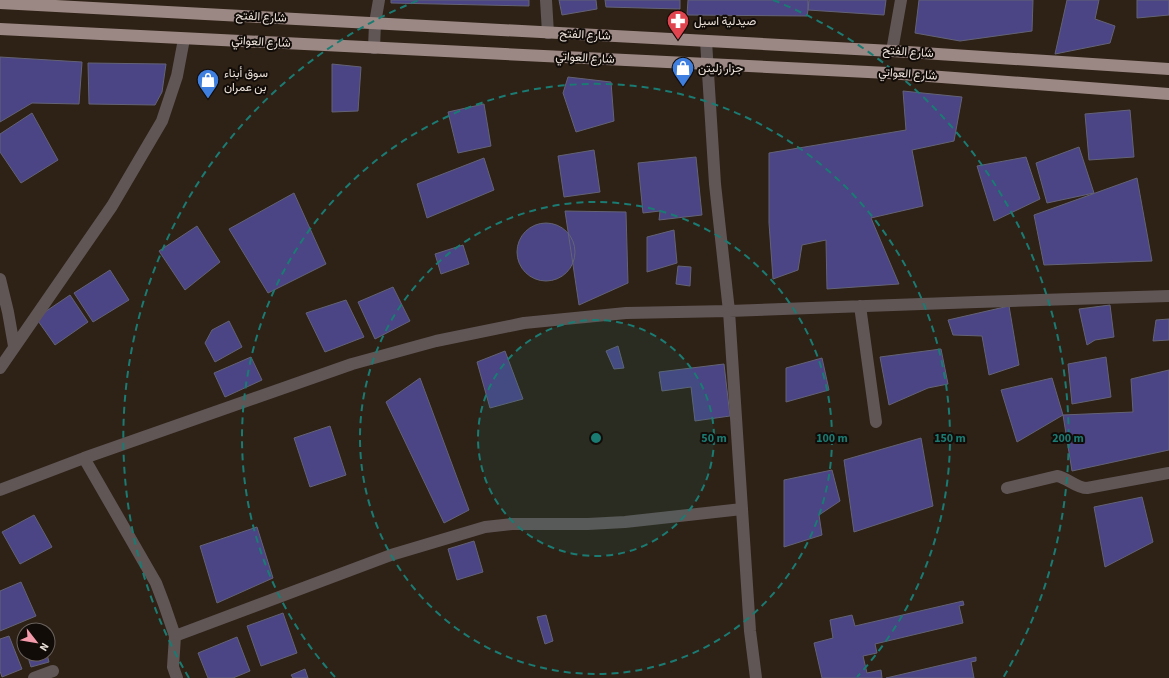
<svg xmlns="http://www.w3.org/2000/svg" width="1169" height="678" font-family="'Source Sans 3',Vazirmatn,sans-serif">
	<rect width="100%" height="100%" fill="#2e2116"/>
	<path fill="#4b4485" stroke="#636375" d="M 391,0 L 529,0 L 529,6 L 391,3 Z
		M 559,0 L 596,0 L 597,9 L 562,15 Z
		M 605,0 L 680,0 L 680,9 L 606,7 Z
		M 688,0 L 808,0 L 808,10 L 807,16 L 687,15 Z
		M 809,0 L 886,0 L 884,15 L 808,10 Z
		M 919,0 L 1033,0 L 1032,31 L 960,41 L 915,33 Z
		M 1067,0 L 1099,0 L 1095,19 L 1115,26 L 1110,43 L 1055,54 Z
		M 1137,0 L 1169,0 L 1169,15 L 1137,18 Z
		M 0,57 L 82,62 L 79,104 L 32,103 L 0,122 Z
		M 88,63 L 166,64 L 162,92 L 155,105 L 89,104 Z
		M 332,64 L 361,67 L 358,111 L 332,112 Z
		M 568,77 L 611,82 L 614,121 L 576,132 L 563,93 Z
		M 903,91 L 962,97 L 954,141 L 912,150 L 923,206 L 871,218 L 899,284 L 827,289 L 826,240 L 802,245 L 798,270 L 773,279 L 769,223 L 769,153 L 906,130 Z
		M 484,104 L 491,146 L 458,153 L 448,112 Z
		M 1130,110 L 1134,157 L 1089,160 L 1085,114 Z
		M 32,113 L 58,160 L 21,183 L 0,152 L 0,134 Z
		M 1079,147 L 1094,193 L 1047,203 L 1036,163 Z
		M 594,150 L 600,192 L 564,197 L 558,156 Z
		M 696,157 L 702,215 L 659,220 L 660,211 L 643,213 L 638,163 Z
		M 1026,157 L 1040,199 L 994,221 L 977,166 Z
		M 484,158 L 494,190 L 427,218 L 417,184 Z
		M 1137,178 L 1152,261 L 1044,265 L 1034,215 Z
		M 294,193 L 326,264 L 268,293 L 229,229 Z
		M 565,211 L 626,212 L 628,283 L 579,305 Z
		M517 252a29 29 0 1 1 58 0a29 29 0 1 1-58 0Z
		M 197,226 L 220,262 L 185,290 L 159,251 Z
		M 674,230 L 677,263 L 647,272 L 647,237 Z
		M 463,245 L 469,264 L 441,274 L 435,254 Z
		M 678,266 L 691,267 L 690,286 L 676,284 Z
		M 110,270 L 129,300 L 93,322 L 74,293 Z
		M 393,287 L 410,321 L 375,339 L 358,302 Z
		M 70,295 L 88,322 L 55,345 L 36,318 Z
		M 346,300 L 364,337 L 325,352 L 306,313 Z
		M 1110,305 L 1114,337 L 1095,340 L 1087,345 L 1079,309 Z
		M 1009,306 L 1019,365 L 989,375 L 982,336 L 953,335 L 948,320 Z
		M 1169,319 L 1169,340 L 1153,341 L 1156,320 Z
		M 229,321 L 242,347 L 215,362 L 205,343 L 212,330 Z
		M 618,346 L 624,368 L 614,369 L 606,351 Z
		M 941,349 L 948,384 L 928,388 L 889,405 L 880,357 Z
		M 505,351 L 523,399 L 490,408 L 477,362 Z
		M 251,357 L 262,380 L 225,397 L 214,373 Z
		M 1106,357 L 1111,397 L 1072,404 L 1068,364 Z
		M 822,358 L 829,390 L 786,402 L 786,368 Z
		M 724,364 L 730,416 L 695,421 L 691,387 L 662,391 L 659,372 Z
		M 1169,370 L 1169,450 L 1072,471 L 1063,415 L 1133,412 L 1131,379 Z
		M 420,378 L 469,510 L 444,523 L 386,402 Z
		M 1052,378 L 1063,415 L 1017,442 L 1001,390 Z
		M 330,426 L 346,475 L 310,487 L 294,438 Z
		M 921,438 L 933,506 L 854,532 L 844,460 Z
		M 832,470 L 840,501 L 819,515 L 822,535 L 784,547 L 784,480 Z
		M 1142,497 L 1153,542 L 1105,567 L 1094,507 Z
		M 34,515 L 52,547 L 20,564 L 2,532 Z
		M 257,527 L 273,578 L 217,603 L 200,546 Z
		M 474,541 L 483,572 L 457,580 L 448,549 Z
		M 21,582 L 36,616 L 0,631 L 0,591 Z
		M 963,601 L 964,605 L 959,606 L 963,623 L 875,644 L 877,653 L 863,656 L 867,673 L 881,670 L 882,678 L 822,678 L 814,643 L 833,638 L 830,620 L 852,615 L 855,626 Z
		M 283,613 L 297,653 L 261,666 L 247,626 Z
		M 546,615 L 553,641 L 545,644 L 537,617 Z
		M 39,627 L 40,630 L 29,630 Z
		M 21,632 L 24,632 L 24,643 Z
		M 9,636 L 22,669 L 2,677 L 0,671 L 0,639 Z
		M 237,637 L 250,671 L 233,678 L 208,678 L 198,653 Z
		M 27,654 L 47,654 L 49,662 L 31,667 Z
		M 976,657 L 976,661 L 971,662 L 974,678 L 886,678 Z
		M 305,669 L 308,678 L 293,678 L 291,675 Z"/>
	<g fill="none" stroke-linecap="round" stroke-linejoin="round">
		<path stroke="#605655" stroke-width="12" d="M 546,0 L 548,33
			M 706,41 L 715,184 L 729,311 L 750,631 L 756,678
			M 374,48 L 375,23 L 379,0
			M 892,51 L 901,0
			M 0,279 L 8,312 L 14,346
			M 860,306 L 876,422
			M 0,368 L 112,206 L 162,121 L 177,76 L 184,39
			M 84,458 L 156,583 L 164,604 L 175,636 L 173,667 L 177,678
			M 1007,488 L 1057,476 C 1068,478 1076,488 1087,488 L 1169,473
			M 0,490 L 84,458 L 352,364 L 436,341 L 524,323 L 626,313 L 729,311 L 977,302 L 1169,296
			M 175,636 L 391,555 L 485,527 L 512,524 L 588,524 L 625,522 L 742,509
			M 34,678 L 53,671"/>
		<path stroke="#9b8884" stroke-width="12" d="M 0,3 L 892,51 L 1169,69
			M 0,29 L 888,73 L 1169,94"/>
	</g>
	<circle cx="596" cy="438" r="118" fill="#1a7b73" fill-opacity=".12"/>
	<g fill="none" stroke="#1a7b73" stroke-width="2" stroke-dasharray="7 5">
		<circle cx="596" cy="438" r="118"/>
		<circle cx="596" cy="438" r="236"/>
		<path d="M335 677A354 354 0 1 1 857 677"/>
		<path d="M189 678A472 472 0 0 1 419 0M773 0A472 472 0 0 1 1003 678"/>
	</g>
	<defs>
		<g id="pharmacy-pin" transform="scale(1.15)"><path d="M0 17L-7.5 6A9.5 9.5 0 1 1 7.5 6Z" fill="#e0444e" stroke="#120c08"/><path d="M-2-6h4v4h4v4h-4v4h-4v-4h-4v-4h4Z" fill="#fff"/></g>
		<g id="shop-pin" transform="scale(1.15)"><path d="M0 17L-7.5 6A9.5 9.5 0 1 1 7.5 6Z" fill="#3f7fe0" stroke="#120c08"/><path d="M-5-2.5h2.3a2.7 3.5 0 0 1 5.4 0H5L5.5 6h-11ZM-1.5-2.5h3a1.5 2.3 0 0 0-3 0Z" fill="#fff"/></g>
	</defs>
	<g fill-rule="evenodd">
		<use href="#pharmacy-pin" x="678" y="21"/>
		<use href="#shop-pin" x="683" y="68"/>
		<use href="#shop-pin" x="208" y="80"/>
	</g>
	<g text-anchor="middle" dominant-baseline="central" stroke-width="4" stroke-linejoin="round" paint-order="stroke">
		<g font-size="12" fill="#ebe1da" stroke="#120c08">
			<text transform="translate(261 17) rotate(3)">شارع الفتح</text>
			<text transform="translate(585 35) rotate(3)">شارع الفتح</text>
			<text transform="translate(261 42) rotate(3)">شارع العواتي</text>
			<text transform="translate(908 52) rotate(4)">شارع الفتح</text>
			<text transform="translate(585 58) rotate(3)">شارع العواتي</text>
			<text transform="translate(908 74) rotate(4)">شارع العواتي</text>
		</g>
		<g font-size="12" fill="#ebe1da" stroke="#120c08" text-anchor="start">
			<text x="694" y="21">صيدلية اسيل</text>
			<text x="698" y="68">جزار زليتن</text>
			<text x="224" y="73">سوق أبناء<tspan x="224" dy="14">بن عمران</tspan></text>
		</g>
	</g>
	<circle cx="596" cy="438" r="6" fill="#1a7b73" stroke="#120c08" stroke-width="2"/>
	<g font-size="12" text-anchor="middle" font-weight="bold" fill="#1a7b73" stroke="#120c08" stroke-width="4" stroke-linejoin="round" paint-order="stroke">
		<text x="714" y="442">50 m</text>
		<text x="832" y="442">100 m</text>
		<text x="950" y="442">150 m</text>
		<text x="1068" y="442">200 m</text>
	</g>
	<g transform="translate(36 642) rotate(121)"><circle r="19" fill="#120c08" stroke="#69615c"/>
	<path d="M0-3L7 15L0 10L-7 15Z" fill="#f39aab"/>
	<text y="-6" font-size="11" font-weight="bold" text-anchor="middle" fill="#ebe1da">N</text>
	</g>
</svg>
